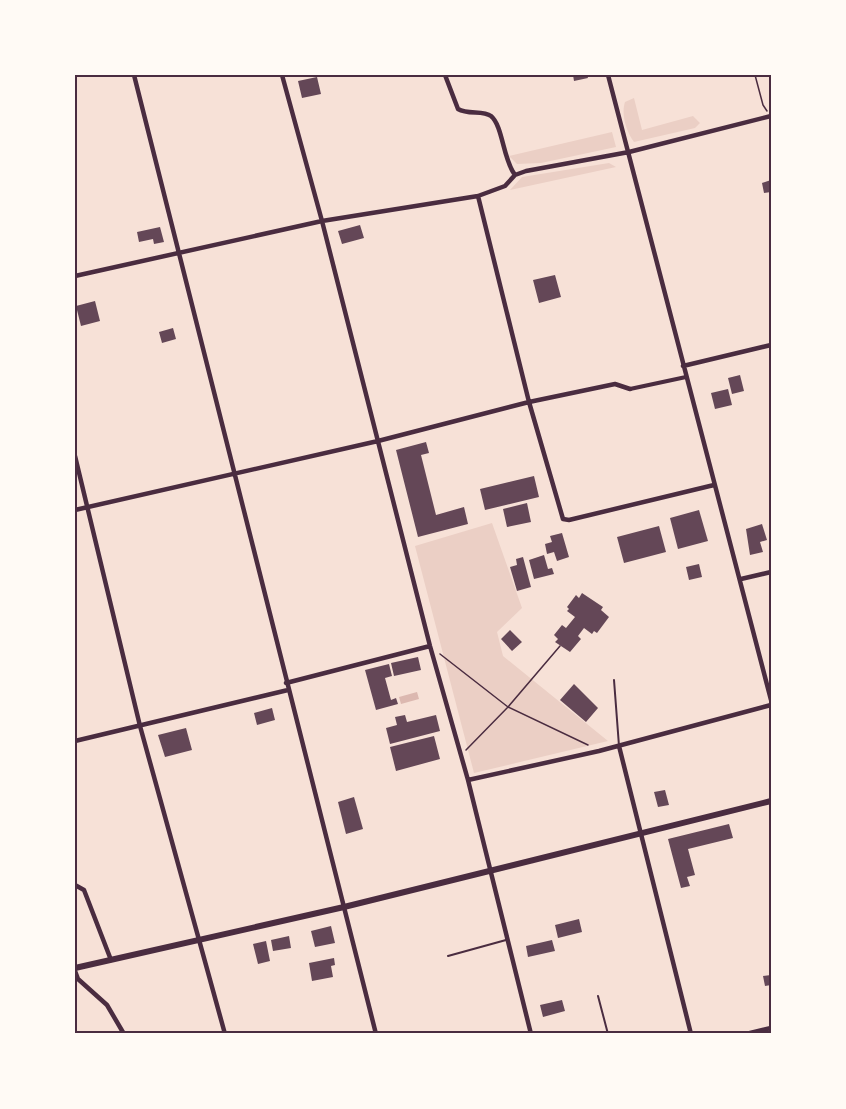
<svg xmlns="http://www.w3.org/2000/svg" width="846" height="1109" font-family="Inter,sans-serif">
	<rect width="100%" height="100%" fill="#f7e1d7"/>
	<path fill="#ebcfc5" d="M 634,98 L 642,130 L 693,116 L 700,123 L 695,128 L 634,142 C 626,131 621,114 625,102 Z
		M 612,132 L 616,147 L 541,163 L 517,164 L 509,156 Z
		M 609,163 L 616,167 L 510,190 L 522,177 Z
		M 492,523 L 522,608 L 497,632 L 503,656 L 608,741 L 474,773 L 415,546 Z"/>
	<path fill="#dcb8b0" d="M 417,692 L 419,699 L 401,704 L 399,697 Z"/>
	<path fill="#644757" d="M 573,75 L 587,75 L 588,78 L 574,81 Z
		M 317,77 L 321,94 L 302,98 L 298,81 Z
		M 771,180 L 771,192 L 764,193 L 762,183 Z
		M 360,225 L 364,238 L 342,244 L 338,231 Z
		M 160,227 L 164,242 L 154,244 L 153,239 L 139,242 L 137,232 Z
		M 555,275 L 561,297 L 539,303 L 533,280 Z
		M 95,301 L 100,321 L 81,326 L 76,306 Z
		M 173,328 L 176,339 L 162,343 L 159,332 Z
		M 740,375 L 744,391 L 732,394 L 728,378 Z
		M 728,389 L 732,405 L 715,409 L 711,393 Z
		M 426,442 L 429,453 L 421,455 L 436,515 L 464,507 L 468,524 L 418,537 L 396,450 Z
		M 534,476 L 539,497 L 485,510 L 480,489 Z
		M 527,503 L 531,522 L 507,527 L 503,509 Z
		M 699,510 L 708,541 L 678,549 L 670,518 Z
		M 762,524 L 767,540 L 760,542 L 763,552 L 750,555 L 746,529 Z
		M 659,526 L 666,552 L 624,563 L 617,537 Z
		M 562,533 L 569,557 L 557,561 L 554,552 L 547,554 L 545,544 L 552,542 L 550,536 Z
		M 544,555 L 548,569 L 552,568 L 554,574 L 534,579 L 529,560 Z
		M 523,557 L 531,587 L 517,591 L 510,567 L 517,565 L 516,559 Z
		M 699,564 L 702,577 L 689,580 L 686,567 Z
		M 582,593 L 603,607 L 601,610 L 609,617 L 597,633 L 594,631 L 592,634 L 584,628 L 578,636 L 581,639 L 570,652 L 555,642 L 558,639 L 554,635 L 562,625 L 566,628 L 575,617 L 567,611 L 569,609 L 567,607 L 576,595 L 579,598 Z
		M 510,630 L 522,642 L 512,651 L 501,639 Z
		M 418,657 L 421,670 L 394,676 L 391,663 Z
		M 389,664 L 392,676 L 385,678 L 391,700 L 396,698 L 398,704 L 376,710 L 365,670 Z
		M 574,684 L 598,708 L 586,722 L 560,700 Z
		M 272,708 L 275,720 L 257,725 L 254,713 Z
		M 405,715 L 407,722 L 436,715 L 440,731 L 390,744 L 386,728 L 397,725 L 395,717 Z
		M 186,728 L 192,750 L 165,757 L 158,735 Z
		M 434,736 L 440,759 L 396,771 L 390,747 Z
		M 665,790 L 669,805 L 658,807 L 654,792 Z
		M 354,797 L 363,829 L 346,834 L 338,802 Z
		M 729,824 L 733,838 L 688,849 L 695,875 L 687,877 L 690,886 L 681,888 L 668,839 Z
		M 579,919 L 582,932 L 558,938 L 555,925 Z
		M 331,926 L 335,943 L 315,947 L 311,931 Z
		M 289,936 L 291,948 L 273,951 L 271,940 Z
		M 552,940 L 555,951 L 528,957 L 526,946 Z
		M 266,941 L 270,961 L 258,964 L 253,944 Z
		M 334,958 L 335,965 L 331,966 L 333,977 L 312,981 L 309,963 Z
		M 771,975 L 771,985 L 765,986 L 763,976 Z
		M 562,1000 L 565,1011 L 543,1017 L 540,1005 Z"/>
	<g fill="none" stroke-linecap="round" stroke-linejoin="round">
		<path stroke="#4a2c40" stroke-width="1.5" d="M 755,75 L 763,105 L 767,111
			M 440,654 L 508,707 L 588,745
			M 466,750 L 508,707 L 560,646"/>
		<path stroke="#4a2c40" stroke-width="2" d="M 614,680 L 619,746
			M 448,956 L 506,940
			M 598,996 L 608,1034"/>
		<path stroke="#4a2c40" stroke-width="4" d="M 630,389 L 686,377"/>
		<path stroke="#4a2c40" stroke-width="4.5" d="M 134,75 L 376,1034
			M 282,75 L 322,221 L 430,646 L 468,780 L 531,1034
			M 445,75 L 458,109 C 468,115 483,110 491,116 C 503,126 503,160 515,175
			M 608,75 L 771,700
			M 478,196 L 529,402 L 563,519 L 569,520 L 714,485
			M 75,276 L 322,221 L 478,196 L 505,186 L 515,175 L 526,171 L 629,152 L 771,116
			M 683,366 L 771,345
			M 75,456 L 140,726 L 225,1034
			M 75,510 L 378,441 L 529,402 L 615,384 L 630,389
			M 741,579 L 771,572
			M 286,683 L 430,646
			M 75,741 L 288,690
			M 619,746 L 691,1034
			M 468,780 L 599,751 L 771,705
			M 75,885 L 84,890 L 111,960
			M 75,971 L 78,979 L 107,1005 L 124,1034
			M 746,1034 L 771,1028"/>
		<path stroke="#4a2c40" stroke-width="6" d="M 75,968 L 344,907 L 771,801"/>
	</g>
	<rect width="846" height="1109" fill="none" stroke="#fffaf5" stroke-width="153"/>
	<rect x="76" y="76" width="694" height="956" fill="none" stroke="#4a2c40" stroke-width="2"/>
</svg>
